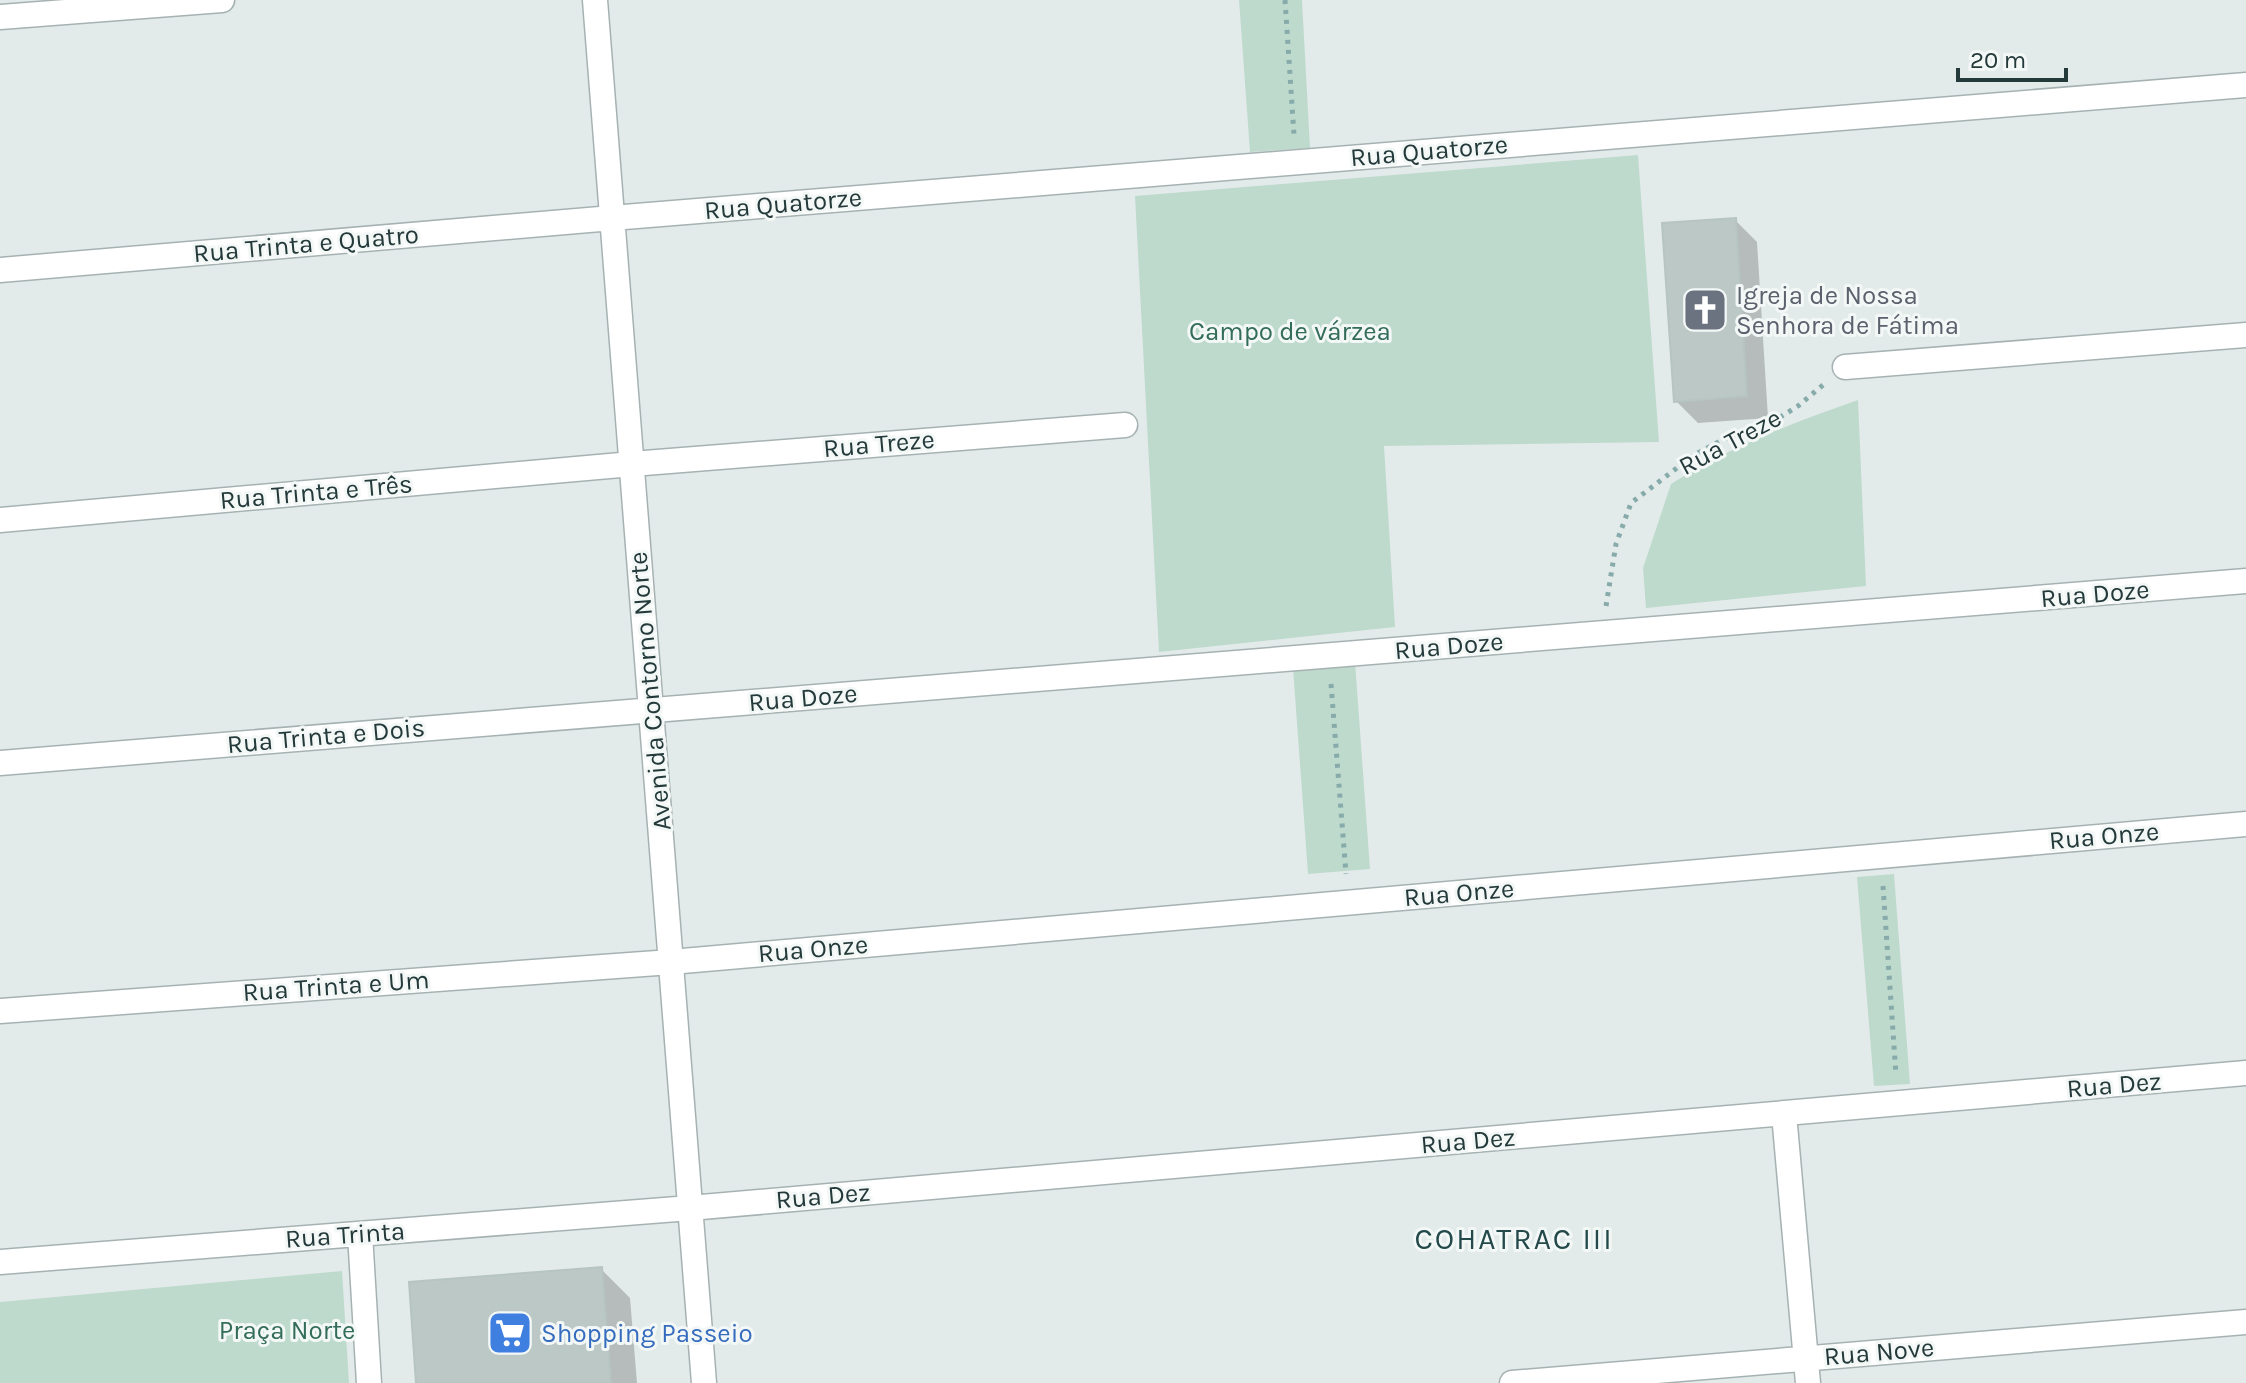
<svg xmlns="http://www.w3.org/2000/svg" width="2246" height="1383" font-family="Karla,sans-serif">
	<rect width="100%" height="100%" fill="#e3ebea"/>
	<path fill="#bedacd" d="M 1239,0 L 1302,0 L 1310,148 L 1250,152 Z
		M 1638,155 L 1659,442 L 1384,446 L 1395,627 L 1159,652 L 1135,196 Z
		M 1858,400 L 1866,586 L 1646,608 L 1643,568 L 1671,484 C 1730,447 1792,423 1858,400 Z
		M 1355,662 L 1370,869 L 1308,874 L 1293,668 Z
		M 1894,874 L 1910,1084 L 1874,1086 L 1857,877 Z
		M 342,1271 L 349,1383 L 0,1383 L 0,1302 Z"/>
	<path fill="#0003" d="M 1735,220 L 1757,242 L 1768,418 L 1698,423 L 1676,401 Z
		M 601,1269 L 630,1298 L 637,1383 L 418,1383 Z"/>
	<path fill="#bbc8c6" stroke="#b6c4c2" stroke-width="2" d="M 1736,218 L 1747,396 L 1674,402 L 1662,223 Z
		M 602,1267 L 611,1383 L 416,1383 L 409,1282 Z"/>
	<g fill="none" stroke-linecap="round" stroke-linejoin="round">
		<g stroke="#a6b2b2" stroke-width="27">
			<path id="minor" d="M 595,0 L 704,1383
				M 0,17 L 222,0
				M 0,270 L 612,218 L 2246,85
				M 1845,367 L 2246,335
				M 0,520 L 632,464 L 1125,425
				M 0,763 L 2246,581
				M 0,1011 L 671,962 L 2246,824
				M 1784,1114 L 1808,1383
				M 360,1234 L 369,1383
				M 0,1262 L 690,1208 L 2246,1073
				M 1512,1383 L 2246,1322"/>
		</g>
		<path stroke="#87abaa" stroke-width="5" stroke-dasharray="4 6" stroke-linecap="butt" d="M 1285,0 L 1294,135
			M 1606,606 L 1616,544 L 1631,503 L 1694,455 L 1726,438 L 1766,426 L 1798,406 L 1823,385
			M 1331,684 L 1346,874
			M 1883,886 L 1896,1075"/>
		<use href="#minor" stroke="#fff" stroke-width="24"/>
	</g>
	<defs>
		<g id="church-square" transform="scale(2.3)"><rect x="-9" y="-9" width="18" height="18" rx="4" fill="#6b7280" stroke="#f3f8f7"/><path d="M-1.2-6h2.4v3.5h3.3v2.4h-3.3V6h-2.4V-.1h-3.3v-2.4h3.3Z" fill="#fff"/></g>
		<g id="supermarket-square" transform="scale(2.3)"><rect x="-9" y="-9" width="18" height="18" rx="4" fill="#3f7fe0" stroke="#f3f8f7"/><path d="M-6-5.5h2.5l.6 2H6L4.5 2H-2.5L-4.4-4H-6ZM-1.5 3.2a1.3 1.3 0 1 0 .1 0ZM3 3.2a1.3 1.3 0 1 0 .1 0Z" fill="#fff"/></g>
	</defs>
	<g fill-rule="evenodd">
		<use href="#church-square" x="1705" y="310"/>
		<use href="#supermarket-square" x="510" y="1333"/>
	</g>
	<g text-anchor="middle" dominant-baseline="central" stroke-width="6" stroke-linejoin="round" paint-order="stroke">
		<g font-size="26" fill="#243a3a" stroke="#f3f8f7">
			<text transform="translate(1429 151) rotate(-5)">Rua Quatorze</text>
			<text transform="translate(783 204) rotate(-5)">Rua Quatorze</text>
			<text transform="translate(306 244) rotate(-5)">Rua Trinta e Quatro</text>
			<text transform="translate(1730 442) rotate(-28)">Rua Treze</text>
			<text transform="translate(879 444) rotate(-5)">Rua Treze</text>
			<text transform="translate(316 492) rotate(-5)">Rua Trinta e Três</text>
			<text transform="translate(2095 594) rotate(-5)">Rua Doze</text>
			<text transform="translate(1449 646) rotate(-5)">Rua Doze</text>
			<text transform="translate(650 691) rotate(-95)">Avenida Contorno Norte</text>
			<text transform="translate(803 698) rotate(-5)">Rua Doze</text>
			<text transform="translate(326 736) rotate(-5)">Rua Trinta e Dois</text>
			<text transform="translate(2104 836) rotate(-5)">Rua Onze</text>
			<text transform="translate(1459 893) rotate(-5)">Rua Onze</text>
			<text transform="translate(813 949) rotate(-5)">Rua Onze</text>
			<text transform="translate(336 986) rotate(-4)">Rua Trinta e Um</text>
			<text transform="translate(2114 1085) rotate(-5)">Rua Dez</text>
			<text transform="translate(1468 1141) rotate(-5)">Rua Dez</text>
			<text transform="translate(823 1196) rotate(-5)">Rua Dez</text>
			<text transform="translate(345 1235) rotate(-4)">Rua Trinta</text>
			<text transform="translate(1879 1352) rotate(-5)">Rua Nove</text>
		</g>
		<g font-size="26" fill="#5b616d" stroke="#f3f8f7" text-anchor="start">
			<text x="1736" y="295">Igreja de Nossa<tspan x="1736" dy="30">Senhora de Fátima</tspan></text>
		</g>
		<g font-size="26" fill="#336d59" stroke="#f3f8f7">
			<text x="1290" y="331">Campo de várzea</text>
			<text x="287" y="1330">Praça Norte</text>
		</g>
		<g font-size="26" fill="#366cbe" stroke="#f3f8f7" text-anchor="start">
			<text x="541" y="1333">Shopping Passeio</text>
		</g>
		<g font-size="30" letter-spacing="2" fill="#23494a" stroke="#f3f8f7">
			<text x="1514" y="1239">COHATRAC III</text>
		</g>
	</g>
	<path d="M1958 68v12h108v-12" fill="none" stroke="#243a3a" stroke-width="4"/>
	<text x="1970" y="68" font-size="24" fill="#243a3a" stroke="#f3f8f7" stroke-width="6" paint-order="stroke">20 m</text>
</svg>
